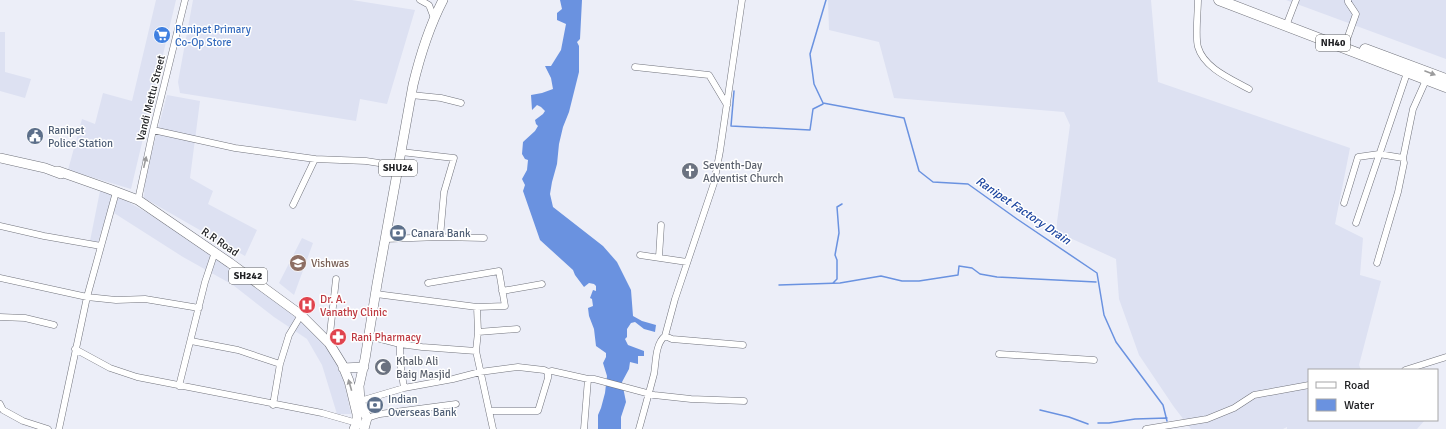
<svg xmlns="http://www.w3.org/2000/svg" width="1446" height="429" font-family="Signika,sans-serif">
	<rect width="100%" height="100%" fill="#eceef8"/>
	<path fill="#dde1f2" d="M 156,0 L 176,0 L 131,189 L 68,170 L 82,119 L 95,124 L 103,93 L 132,101 Z
		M 193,0 L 352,0 L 415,10 L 387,104 L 360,99 L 356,121 L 180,93 L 178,82 Z
		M 828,0 L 1151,0 L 1158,82 L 1350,148 L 1335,224 L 1363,238 L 1360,275 L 1381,281 L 1359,365 L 1361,370 L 1309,370 L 1309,420 L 1425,420 L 1417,429 L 1287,429 L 1287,427 L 1283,429 L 1191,429 L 1174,407 L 1139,355 L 1119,299 L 1116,259 L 1057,232 L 1057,222 L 1070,125 L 1064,112 L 894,98 L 879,42 L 829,30 Z
		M 1286,0 L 1446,0 L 1446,59 Z
		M 0,32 L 5,32 L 5,72 L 31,79 L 25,98 L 0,91 Z
		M 167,95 L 200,101 L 190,178 L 213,191 L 208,204 L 257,230 L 245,256 L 144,198 L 145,177 Z
		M 100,191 L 113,195 L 98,242 L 90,241 Z
		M 118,196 L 170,226 L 231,266 L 321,338 L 341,368 L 351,414 L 337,414 L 322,365 L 307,339 L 274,317 L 233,285 L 183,257 L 114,213 Z
		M 302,238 L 313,243 L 294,295 L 279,283 Z"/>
	<path fill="#6a92e0" d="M 560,0 L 582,0 L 580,39 L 577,42 L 579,46 L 579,72 L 569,112 L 563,127 L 559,144 L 557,164 L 552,182 L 550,194 L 553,207 L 603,246 L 617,262 L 631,290 L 633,316 L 642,321 L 656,325 L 655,332 L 644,329 L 635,322 L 631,323 L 627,329 L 627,337 L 625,339 L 628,345 L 644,351 L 644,356 L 638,356 L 638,364 L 630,362 L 629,369 L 622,382 L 626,402 L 621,417 L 621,429 L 598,429 L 598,415 L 601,408 L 605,393 L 607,376 L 603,363 L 606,357 L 606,353 L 596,346 L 594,329 L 589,316 L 588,308 L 593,306 L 592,299 L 590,298 L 593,290 L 596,291 L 596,286 L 594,284 L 589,283 L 584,287 L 575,275 L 573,270 L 540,240 L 523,191 L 525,185 L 522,179 L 527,170 L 528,160 L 525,159 L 522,154 L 523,142 L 535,131 L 538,126 L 536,124 L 535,120 L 543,114 L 545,111 L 541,107 L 537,105 L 532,110 L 531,95 L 542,93 L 553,89 L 551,78 L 545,66 L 551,66 L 561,50 L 566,24 L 557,20 L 557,13 L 562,9 Z"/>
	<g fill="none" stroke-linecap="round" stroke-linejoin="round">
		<path stroke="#6a92e0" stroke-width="1.5" d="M 826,0 L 810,54 L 814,84 L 823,103 L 904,118 L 919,171 L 933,182 L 968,184 L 1017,219 L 1097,273 L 1104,315 L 1116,342 L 1163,405 L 1167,421
			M 734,91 L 731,126 L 810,130 L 813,109 L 823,104
			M 833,283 L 837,279 L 837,260 L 835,255 L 839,233 L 837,207 L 842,204
			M 779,285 L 840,283 L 881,276 L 902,281 L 919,281 L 958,275 L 959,266 L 972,268 L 980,274 L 997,277 L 1096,282
			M 1040,410 L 1069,417 L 1088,424
			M 1098,423 L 1109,423 L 1135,419 L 1167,418"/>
		<g stroke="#71737c" stroke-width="7">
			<path id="minor" d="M 420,0 L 429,5 L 434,18
				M 1198,0 C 1198,11 1195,37 1198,47 C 1204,68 1231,79 1249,89
				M 1286,26 L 1296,0
				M 1346,42 L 1356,14 L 1348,2 L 1348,0
				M 635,67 L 709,75 L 727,105
				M 411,95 L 441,98 L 461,103
				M 153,130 L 235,148 L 315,159 L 366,161 L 398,166
				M 401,152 L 454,158 L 444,192 L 440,237
				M 138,200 L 153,130 L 185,0
				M 1344,203 L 1358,157 L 1379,154 L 1403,158
				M 293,205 L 315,159
				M 1356,223 L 1408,70
				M 0,226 L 44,236 L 101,246
				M 385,239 L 440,237 L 484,238
				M 640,255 L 687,262
				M 659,257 L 661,225
				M 1377,263 L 1398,192 L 1404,163 L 1403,158 L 1413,109 L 1426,80
				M 0,278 L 87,297 L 116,300 L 145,299 L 199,308
				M 502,291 L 542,284
				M 376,294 L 477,307 L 505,306 L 499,271 L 428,283
				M 477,307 L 478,332 L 476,351 L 493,429
				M 0,317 L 25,318 L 54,325
				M 478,332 L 517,329
				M 369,336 L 400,344 L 422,347 L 476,351
				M 665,336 L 672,339 L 743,345
				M 191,341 L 238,350 L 280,364
				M 329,343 L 336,279
				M 400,344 L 400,361 L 404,388
				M 75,349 L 110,368 L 137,377 L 322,413 L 357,423
				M 999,354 L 1094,360
				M 1405,370 L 1446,357
				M 179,386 L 205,282 L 215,252
				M 360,401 L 404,388 L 453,379 L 480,372 L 518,367 L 544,370 L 548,372
				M 0,404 L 3,410 L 23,421 L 48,429
				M 273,405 L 280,364 L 289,335 L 301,315
				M 490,411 L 538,411 L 548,378 L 548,372 L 552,371 L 588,379 L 594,379 L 654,395 L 691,399 L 744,401
				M 367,418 L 380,414 L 456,404
				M 59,429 L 87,297 L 116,192
				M 584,429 L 588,379
				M 639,429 C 644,411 649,393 654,374 C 656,363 655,344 665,336 L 675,299 L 714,183 L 720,151 L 742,0
				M 1146,429 L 1207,419 L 1234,408 L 1254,395 L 1309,385"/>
		</g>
		<g stroke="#71737c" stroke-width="10">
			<path id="primary" d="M 0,158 L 45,168 L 61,174
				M 56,171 L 58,171 L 109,189 L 138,200 L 230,263 L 301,315 L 329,343 L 342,364 L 349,381 L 357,414 L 357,423 L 354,429
				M 343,368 L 364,367
				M 364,429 L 367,418 L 360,401 L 359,386 L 365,359 L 377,284 L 413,85 C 420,56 429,27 443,0"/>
		</g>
		<g stroke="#71737c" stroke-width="11">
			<path id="trunk" d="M 1219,0 L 1446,87
				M 1365,49 L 1446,79"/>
		</g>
		<use href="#minor" stroke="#fff" stroke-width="6"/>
		<use href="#primary" stroke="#fff" stroke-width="9"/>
		<use href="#trunk" stroke="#fff" stroke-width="10"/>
	</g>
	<defs><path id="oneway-solid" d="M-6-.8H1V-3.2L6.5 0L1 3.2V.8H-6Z"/></defs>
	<g fill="#9b9b9c">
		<use href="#oneway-solid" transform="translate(1430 73) rotate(21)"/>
		<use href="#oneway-solid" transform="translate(145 162) rotate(-77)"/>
		<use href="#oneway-solid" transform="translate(350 385) rotate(-106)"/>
	</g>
	<defs>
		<g id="supermarket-disc" transform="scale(0.9)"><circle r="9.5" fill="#3f7fe0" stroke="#fff"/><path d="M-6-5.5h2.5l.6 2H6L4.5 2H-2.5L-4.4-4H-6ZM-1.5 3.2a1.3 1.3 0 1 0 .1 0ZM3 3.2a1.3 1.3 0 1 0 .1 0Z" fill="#fff"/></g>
		<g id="civic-disc" transform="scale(0.9)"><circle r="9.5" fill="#5c6f8a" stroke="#fff"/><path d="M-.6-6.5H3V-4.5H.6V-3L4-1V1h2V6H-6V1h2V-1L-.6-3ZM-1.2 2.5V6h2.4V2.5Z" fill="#fff"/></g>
		<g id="church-disc" transform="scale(0.9)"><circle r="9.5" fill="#6b7280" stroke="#fff"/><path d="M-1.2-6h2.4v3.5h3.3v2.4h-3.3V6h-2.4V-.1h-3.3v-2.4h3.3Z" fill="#fff"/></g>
		<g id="bank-disc" transform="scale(0.9)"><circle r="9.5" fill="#5c6f8a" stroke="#fff"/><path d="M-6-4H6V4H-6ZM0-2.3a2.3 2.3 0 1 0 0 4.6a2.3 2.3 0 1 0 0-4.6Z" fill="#fff"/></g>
		<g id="school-disc" transform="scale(0.9)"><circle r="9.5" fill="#8d6e63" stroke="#fff"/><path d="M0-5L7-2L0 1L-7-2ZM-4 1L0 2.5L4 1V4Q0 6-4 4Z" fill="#fff"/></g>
		<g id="hospital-disc" transform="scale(0.9)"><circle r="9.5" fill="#e0444e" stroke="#fff"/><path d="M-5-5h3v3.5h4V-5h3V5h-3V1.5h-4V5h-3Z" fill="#fff"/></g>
		<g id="pharmacy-disc" transform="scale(0.9)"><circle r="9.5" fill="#e0444e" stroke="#fff"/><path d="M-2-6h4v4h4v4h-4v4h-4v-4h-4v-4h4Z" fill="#fff"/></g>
		<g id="mosque-disc" transform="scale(0.9)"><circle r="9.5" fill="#6b7280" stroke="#fff"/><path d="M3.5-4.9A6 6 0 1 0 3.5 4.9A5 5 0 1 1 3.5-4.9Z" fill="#fff"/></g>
	</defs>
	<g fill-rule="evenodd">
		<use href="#supermarket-disc" x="162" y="35"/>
		<use href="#civic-disc" x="35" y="136"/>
		<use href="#church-disc" x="690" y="171"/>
		<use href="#bank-disc" x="398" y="233"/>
		<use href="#school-disc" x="298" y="263"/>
		<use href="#hospital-disc" x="307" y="305"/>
		<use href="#pharmacy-disc" x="338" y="337"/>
		<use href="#mosque-disc" x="383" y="367"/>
		<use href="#bank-disc" x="375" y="405"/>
	</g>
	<g text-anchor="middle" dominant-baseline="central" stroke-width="3" stroke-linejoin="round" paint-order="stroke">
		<g fill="#fff" stroke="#636466" stroke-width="1">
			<rect x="1316" y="35" width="34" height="16" rx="3"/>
			<rect x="379" y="160" width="38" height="16" rx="3"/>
			<rect x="229" y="268" width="38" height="16" rx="3"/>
		</g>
		<g font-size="10" font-weight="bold" fill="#202124">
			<text x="1333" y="43">NH40</text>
			<text x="398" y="168">SHU24</text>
			<text x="248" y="276">SH242</text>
		</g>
		<g font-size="11" fill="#366cbe" stroke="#fff" text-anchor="start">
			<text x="175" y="29">Ranipet Primary<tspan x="175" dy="13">Co-Op Store</tspan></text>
		</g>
		<g font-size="11" fill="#202124" stroke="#fff">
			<text transform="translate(151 98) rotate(-76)">Vandi Mettu Street</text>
			<text transform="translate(220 242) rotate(34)">R.R Road</text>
		</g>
		<g font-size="11" fill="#4e5e75" stroke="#fff" text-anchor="start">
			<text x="48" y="130">Ranipet<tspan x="48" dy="13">Police Station</tspan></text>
			<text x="411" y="233">Canara Bank</text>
			<text x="388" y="399">Indian<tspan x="388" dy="13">Overseas Bank</tspan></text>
		</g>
		<g font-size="11" fill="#5b616d" stroke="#fff" text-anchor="start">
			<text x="703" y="165">Seventh-Day<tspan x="703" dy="13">Adventist Church</tspan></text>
			<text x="396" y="361">Khalb Ali<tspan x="396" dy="13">Baig Masjid</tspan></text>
		</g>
		<g font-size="11" fill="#785e54" stroke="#fff" text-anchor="start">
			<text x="311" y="263">Vishwas</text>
		</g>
		<g font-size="11" fill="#be3a42" stroke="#fff" text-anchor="start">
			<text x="320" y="299">Dr. A.<tspan x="320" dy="13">Vanathy Clinic</tspan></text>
			<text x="351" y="337">Rani Pharmacy</text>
		</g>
		<g font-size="12" font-style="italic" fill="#1b449f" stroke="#fff">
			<text transform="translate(1023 211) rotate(34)">Ranipet Factory Drain</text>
		</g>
	</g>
	<rect x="1308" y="369" width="130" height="52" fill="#ffffff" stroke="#a6a6a7"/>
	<rect x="1316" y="382" width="20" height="6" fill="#ffffff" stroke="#a6a6a7"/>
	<text x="1344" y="389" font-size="12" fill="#202124">Road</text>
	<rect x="1316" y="399" width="20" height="12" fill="#6a92e0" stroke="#a6a6a7"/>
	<text x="1344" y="409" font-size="12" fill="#202124">Water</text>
</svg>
